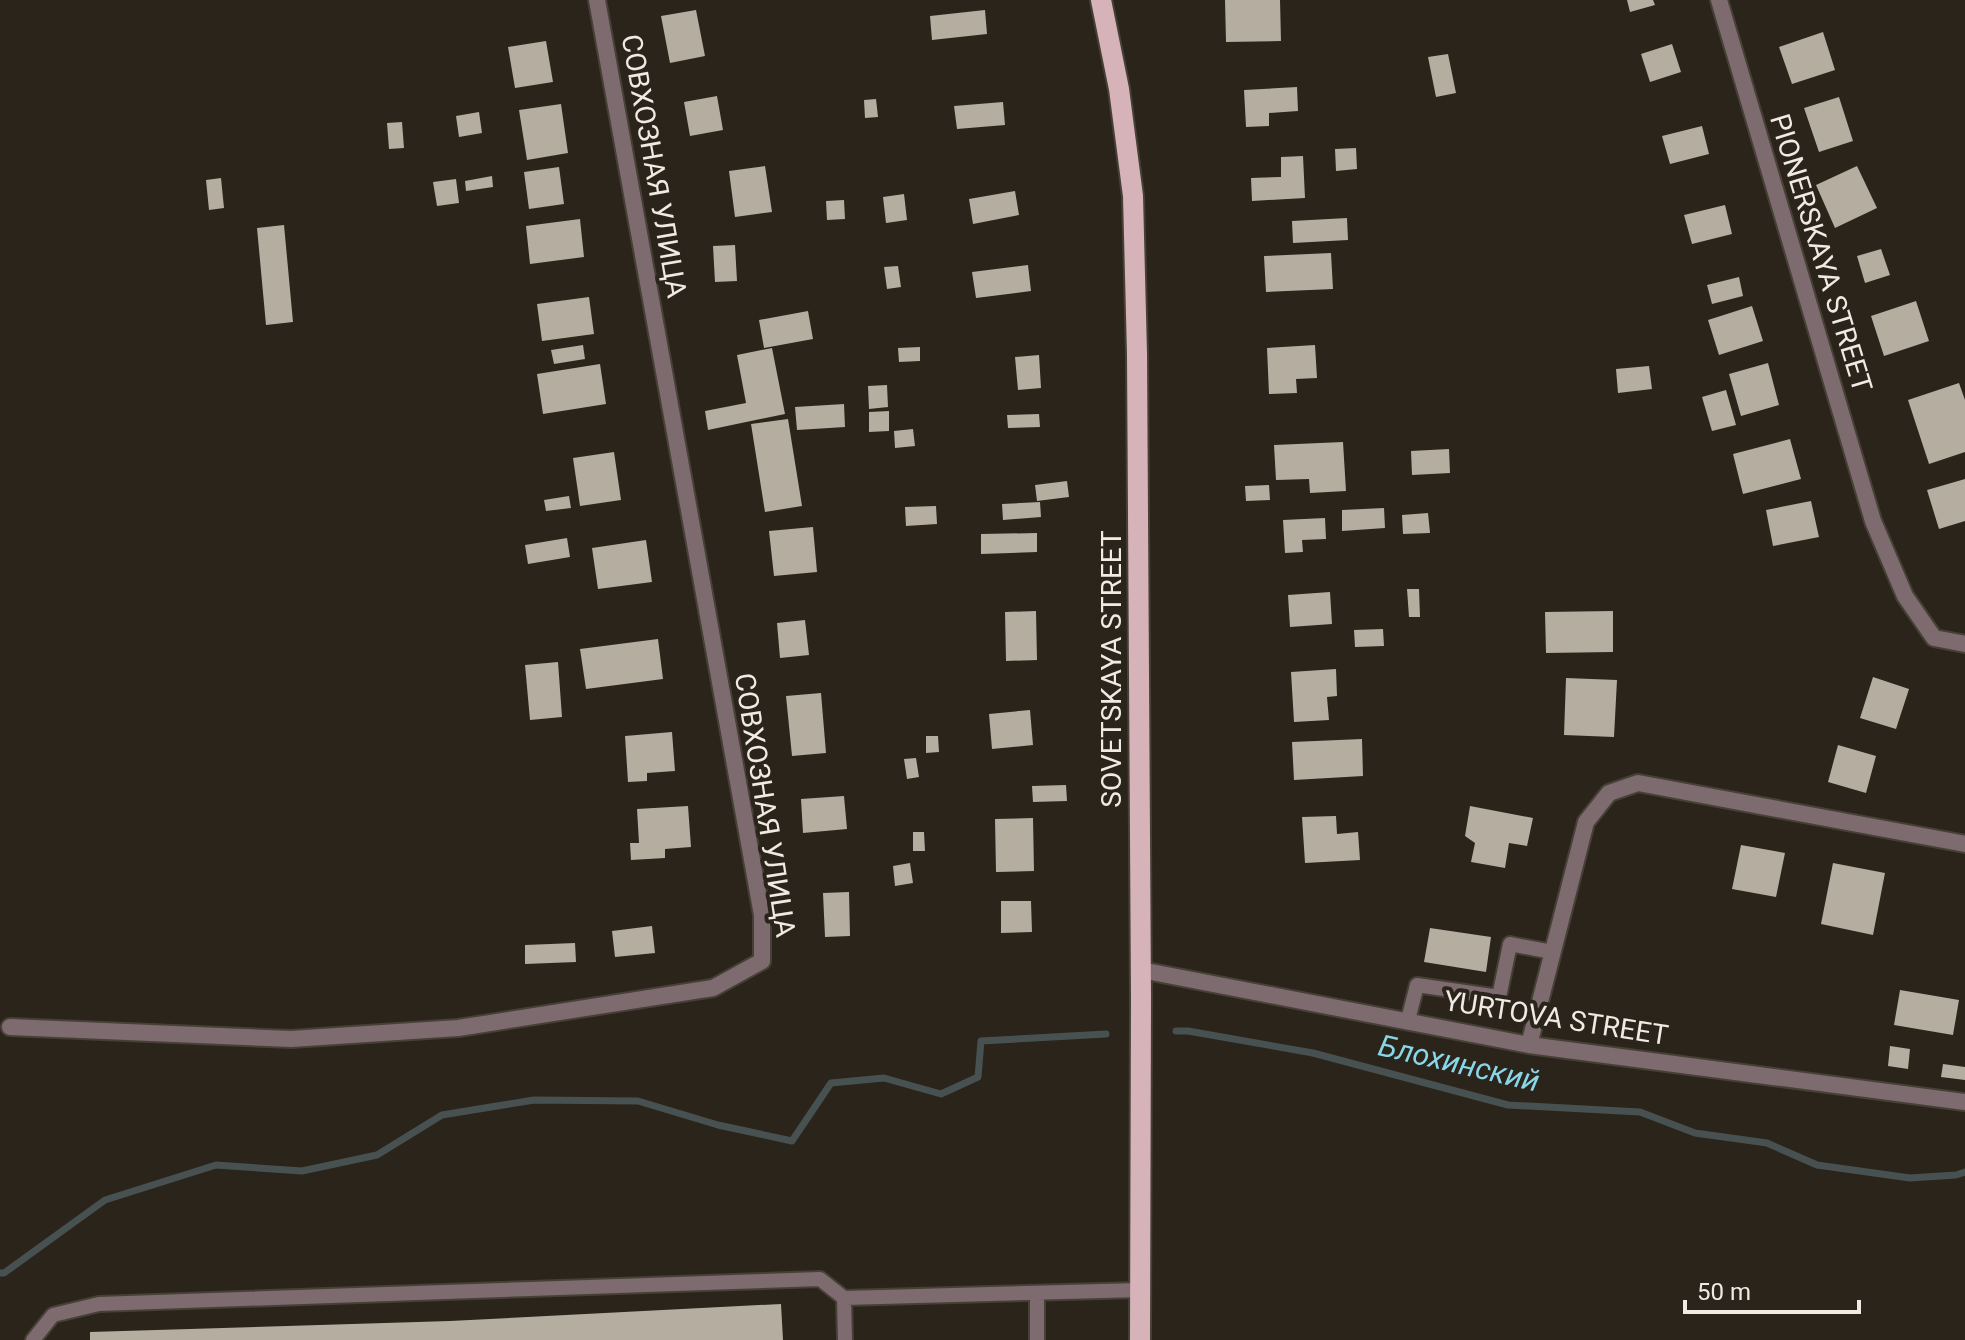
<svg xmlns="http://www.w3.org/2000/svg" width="1965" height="1340" font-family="Roboto,sans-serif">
	<rect width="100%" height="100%" fill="#2a241a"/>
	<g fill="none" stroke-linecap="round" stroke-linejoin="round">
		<path stroke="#485152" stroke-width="7" d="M 1176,1031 L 1188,1031 L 1313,1053 L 1508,1105 L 1640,1112 L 1695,1133 L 1767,1143 L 1817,1165 L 1910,1178 L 1956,1175 L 1965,1172
			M 0,1273 L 4,1273 L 105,1200 L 216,1165 L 302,1171 L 377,1155 L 442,1115 L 534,1100 L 638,1101 L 718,1125 L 792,1141 L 831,1083 L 884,1078 L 941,1094 L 978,1077 L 981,1041 L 1106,1034"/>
	</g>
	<path fill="#b5ada0" d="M 1225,0 L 1280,0 L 1281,41 L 1226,42 Z
		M 1627,0 L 1653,0 L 1655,5 L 1630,12 Z
		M 696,10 L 705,56 L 670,63 L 661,16 Z
		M 985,10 L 987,34 L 932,40 L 930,16 Z
		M 1823,32 L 1835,70 L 1792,84 L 1779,47 Z
		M 546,41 L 553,82 L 515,88 L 508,47 Z
		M 1672,44 L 1681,72 L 1650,82 L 1641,54 Z
		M 1448,54 L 1456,93 L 1436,97 L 1428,57 Z
		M 1297,87 L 1298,111 L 1269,113 L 1269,126 L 1246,127 L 1244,90 Z
		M 717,96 L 723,130 L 690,136 L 684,102 Z
		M 1839,97 L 1853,141 L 1819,152 L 1804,108 Z
		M 876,99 L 878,117 L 865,118 L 864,100 Z
		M 1003,102 L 1005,125 L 957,129 L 954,106 Z
		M 561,104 L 568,153 L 527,160 L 519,110 Z
		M 479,112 L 482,133 L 459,137 L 456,116 Z
		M 402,122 L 404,148 L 389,149 L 387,123 Z
		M 1702,126 L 1709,154 L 1670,164 L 1662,136 Z
		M 1356,148 L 1357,169 L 1336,171 L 1335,149 Z
		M 1303,156 L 1305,198 L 1252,201 L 1251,178 L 1281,177 L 1281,157 Z
		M 765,166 L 772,212 L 735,217 L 729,171 Z
		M 1857,166 L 1877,208 L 1835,228 L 1816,185 Z
		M 559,167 L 564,204 L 529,209 L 524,172 Z
		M 492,176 L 493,187 L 466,191 L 465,181 Z
		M 221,178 L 224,208 L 209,210 L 206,180 Z
		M 456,179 L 459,203 L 437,206 L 433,182 Z
		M 1015,191 L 1019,215 L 973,224 L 969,199 Z
		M 904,194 L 907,220 L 886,223 L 883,197 Z
		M 844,200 L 845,219 L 827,220 L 826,201 Z
		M 1725,205 L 1732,234 L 1692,244 L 1684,215 Z
		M 1347,218 L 1348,240 L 1293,243 L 1292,221 Z
		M 580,219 L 584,257 L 530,264 L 526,226 Z
		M 284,225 L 293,322 L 266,325 L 257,228 Z
		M 735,245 L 737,281 L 715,282 L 713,246 Z
		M 1881,249 L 1890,275 L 1865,283 L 1857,256 Z
		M 1331,253 L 1333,289 L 1266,292 L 1264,256 Z
		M 1028,265 L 1031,291 L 976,298 L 972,272 Z
		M 898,266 L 901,287 L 887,289 L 884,267 Z
		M 1739,277 L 1743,296 L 1712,304 L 1707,285 Z
		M 589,297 L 594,334 L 542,341 L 537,304 Z
		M 1916,301 L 1929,341 L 1884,356 L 1871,316 Z
		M 1752,306 L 1763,341 L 1719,355 L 1708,320 Z
		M 808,311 L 813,339 L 764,348 L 759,320 Z
		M 583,345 L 585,359 L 554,364 L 551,350 Z
		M 1315,345 L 1317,378 L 1296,379 L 1297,393 L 1269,394 L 1267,348 Z
		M 920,347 L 920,361 L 899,362 L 898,348 Z
		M 772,348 L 785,414 L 708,430 L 705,411 L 746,403 L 737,355 Z
		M 1039,355 L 1041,388 L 1018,390 L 1015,357 Z
		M 1768,363 L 1779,405 L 1741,416 L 1729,374 Z
		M 600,364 L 606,404 L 543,414 L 537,374 Z
		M 1649,366 L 1652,389 L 1618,393 L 1616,369 Z
		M 1959,383 L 1965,400 L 1965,452 L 1929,464 L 1908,400 Z
		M 887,385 L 888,407 L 869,409 L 868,386 Z
		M 1726,390 L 1736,425 L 1712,431 L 1702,397 Z
		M 844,404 L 845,427 L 797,430 L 795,407 Z
		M 889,411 L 889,431 L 869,432 L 869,412 Z
		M 1039,414 L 1040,427 L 1008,428 L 1007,415 Z
		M 788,419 L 802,506 L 765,512 L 751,424 Z
		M 913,429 L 915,446 L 895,448 L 894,431 Z
		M 1790,439 L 1801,479 L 1743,494 L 1733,454 Z
		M 1343,442 L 1346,491 L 1310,493 L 1309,479 L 1276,480 L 1274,445 Z
		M 1449,449 L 1450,473 L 1412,475 L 1411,451 Z
		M 614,452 L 621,500 L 580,506 L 573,458 Z
		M 1965,479 L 1965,521 L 1939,529 L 1927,490 Z
		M 1067,481 L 1069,497 L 1037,501 L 1035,485 Z
		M 1269,485 L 1270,500 L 1246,501 L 1245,486 Z
		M 569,496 L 571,508 L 546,511 L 544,500 Z
		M 1811,501 L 1819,537 L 1773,546 L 1766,510 Z
		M 1040,502 L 1041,517 L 1003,520 L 1002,504 Z
		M 936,506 L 937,524 L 906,526 L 905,507 Z
		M 1384,508 L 1385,528 L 1342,531 L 1342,510 Z
		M 1428,513 L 1430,533 L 1403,534 L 1402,515 Z
		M 1325,518 L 1326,539 L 1302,540 L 1303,552 L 1285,553 L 1283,520 Z
		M 813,527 L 817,572 L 774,576 L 769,531 Z
		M 1037,533 L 1037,552 L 981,554 L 981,534 Z
		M 567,538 L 570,557 L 528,564 L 525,545 Z
		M 646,540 L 652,582 L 598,589 L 592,548 Z
		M 1407,589 L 1419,589 L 1420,617 L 1409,617 Z
		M 1330,592 L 1332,624 L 1290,627 L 1288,595 Z
		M 1036,611 L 1037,660 L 1006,661 L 1005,612 Z
		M 1613,611 L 1613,652 L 1546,653 L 1545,612 Z
		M 805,620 L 809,655 L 780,658 L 777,623 Z
		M 1383,629 L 1384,646 L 1355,647 L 1354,630 Z
		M 658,639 L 663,679 L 586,689 L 580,649 Z
		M 558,662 L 562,717 L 530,720 L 525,665 Z
		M 1336,669 L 1337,696 L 1327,697 L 1329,720 L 1294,722 L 1291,672 Z
		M 1873,677 L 1909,689 L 1896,729 L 1860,718 Z
		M 1566,678 L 1617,680 L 1614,737 L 1564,735 Z
		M 821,693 L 826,753 L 792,756 L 786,696 Z
		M 1030,710 L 1033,745 L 992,749 L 989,714 Z
		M 672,732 L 675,771 L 647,773 L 647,781 L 628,782 L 625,736 Z
		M 926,736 L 938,736 L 939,752 L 926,753 Z
		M 1362,739 L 1363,776 L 1294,780 L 1292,742 Z
		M 1838,745 L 1876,756 L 1866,793 L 1828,782 Z
		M 916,758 L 919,777 L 907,779 L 904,759 Z
		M 1066,785 L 1067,801 L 1033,802 L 1032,786 Z
		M 844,796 L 847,829 L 803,833 L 801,799 Z
		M 688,806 L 691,847 L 665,849 L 665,858 L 631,860 L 630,843 L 639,843 L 637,809 Z
		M 1470,806 L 1533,818 L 1527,846 L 1509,843 L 1505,868 L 1471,862 L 1475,843 L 1465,836 Z
		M 1336,816 L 1337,834 L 1358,832 L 1360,860 L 1305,863 L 1302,817 Z
		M 1033,818 L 1034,871 L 996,872 L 995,819 Z
		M 913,832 L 924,832 L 925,851 L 913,851 Z
		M 1741,845 L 1785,853 L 1776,897 L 1732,889 Z
		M 910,863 L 913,883 L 895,886 L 893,866 Z
		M 1833,863 L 1885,873 L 1873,935 L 1821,924 Z
		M 849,892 L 850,936 L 825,937 L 823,893 Z
		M 1001,901 L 1031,901 L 1032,932 L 1001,933 Z
		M 652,926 L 655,953 L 615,957 L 612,931 Z
		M 1430,928 L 1491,937 L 1486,972 L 1424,962 Z
		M 575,943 L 576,962 L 525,964 L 525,945 Z
		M 1900,990 L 1959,1000 L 1953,1035 L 1894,1025 Z
		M 1890,1046 L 1910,1049 L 1908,1069 L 1888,1066 Z
		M 1943,1064 L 1965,1067 L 1965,1080 L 1941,1077 Z
		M 781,1304 L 783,1340 L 90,1340 L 90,1332 L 450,1321 Z"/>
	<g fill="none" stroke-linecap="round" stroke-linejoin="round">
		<g stroke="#464036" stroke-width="18">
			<path id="lane" d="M 1408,1020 L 1417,985 L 1499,997 L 1510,944 L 1552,952
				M 1037,1293 L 1037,1340
				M 33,1340 L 53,1315 L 99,1304 L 820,1279 L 844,1298
				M 845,1340 L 844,1298 L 1140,1290"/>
		</g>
		<g stroke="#464036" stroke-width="20">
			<path id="street" d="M 1719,0 L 1873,521 L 1905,596 L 1934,638 L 1965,644
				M 1141,970 L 1529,1045 L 1965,1102
				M 10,1027 L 291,1039 L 458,1028 L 713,988 L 762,961 L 762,915 L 597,0
				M 1529,1045 L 1586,822 L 1609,793 L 1638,783 L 1965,844"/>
		</g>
		<g stroke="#464036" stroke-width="24">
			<path id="primary" d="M 1101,0 L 1119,89 L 1133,196 L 1137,354 L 1141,997 L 1140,1340"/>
		</g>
		<use href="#lane" stroke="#7d6b6f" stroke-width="14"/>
		<use href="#street" stroke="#7d6b6f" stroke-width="16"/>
		<use href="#primary" stroke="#d6b2b9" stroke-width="20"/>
	</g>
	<g text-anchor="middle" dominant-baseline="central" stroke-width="8" stroke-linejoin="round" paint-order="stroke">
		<g font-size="28" fill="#efebe4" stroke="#2a241a">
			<text transform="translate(654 166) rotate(80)">СОВХОЗНАЯ УЛИЦА</text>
			<text transform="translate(1821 253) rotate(73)">PIONERSKAYA STREET</text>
			<text transform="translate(1111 669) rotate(-90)">SOVETSKAYA STREET</text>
			<text transform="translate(765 805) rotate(81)">СОВХОЗНАЯ УЛИЦА</text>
			<text transform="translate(1556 1018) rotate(9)">YURTOVA STREET</text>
		</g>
		<g font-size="30" font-style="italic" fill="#88d6e8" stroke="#2a241a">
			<text transform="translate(1459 1063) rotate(13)">Блохинский</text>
		</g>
	</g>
	<path d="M1685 1300v12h174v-12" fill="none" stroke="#efebe4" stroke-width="4"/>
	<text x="1697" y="1300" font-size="24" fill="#efebe4" stroke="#2a241a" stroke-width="6" paint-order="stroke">50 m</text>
</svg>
